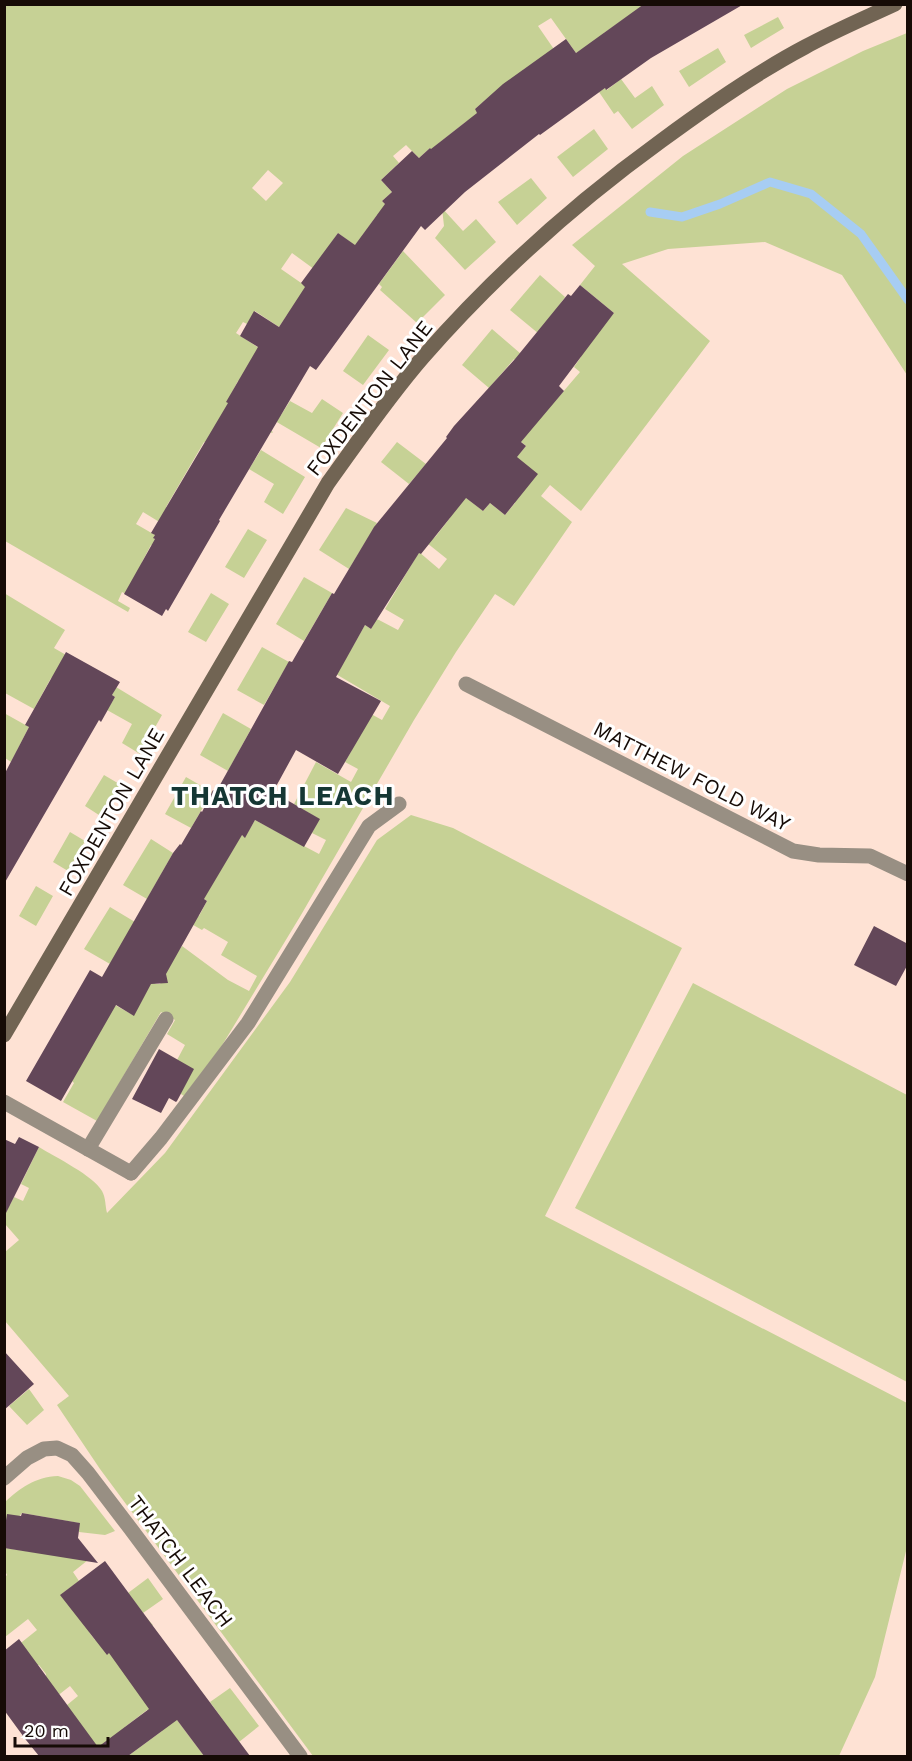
<svg xmlns="http://www.w3.org/2000/svg" width="912" height="1761" font-family="'Work Sans',sans-serif">
	<rect width="100%" height="100%" fill="#fee2d4"/>
	<path fill="#c6d195" fill-rule="evenodd" d="M 4,5 L 648,5 L 627,17 L 604,33 L 608,40 L 586,57 L 581,50 L 576,53 L 551,18 L 538,26 L 560,58 L 552,65 L 545,55 L 523,70 L 536,87 L 527,94 L 520,83 L 504,95 L 510,104 L 497,113 L 494,109 L 498,106 L 490,96 L 475,109 L 484,122 L 475,129 L 467,121 L 439,143 L 470,183 L 469,184 L 444,155 L 439,158 L 430,148 L 419,158 L 406,145 L 393,156 L 399,163 L 381,180 L 392,192 L 382,201 L 413,233 L 408,237 L 377,215 L 362,236 L 364,238 L 357,247 L 338,233 L 329,246 L 332,249 L 324,260 L 326,262 L 318,272 L 358,302 L 356,305 L 322,281 L 302,309 L 305,312 L 298,322 L 287,315 L 279,327 L 255,311 L 247,324 L 243,322 L 236,333 L 259,348 L 252,360 L 265,369 L 252,390 L 238,381 L 231,394 L 275,421 L 279,415 L 281,415 L 290,401 L 312,413 L 322,399 L 343,413 L 321,448 L 275,421 L 270,430 L 273,432 L 272,433 L 228,407 L 213,432 L 221,437 L 214,448 L 204,442 L 166,507 L 169,509 L 161,523 L 143,512 L 136,524 L 155,535 L 154,538 L 166,545 L 162,552 L 151,545 L 142,562 L 148,565 L 134,590 L 130,588 L 126,594 L 122,592 L 118,601 L 130,608 L 128,612 L 5,541 ZM 268,170 L 283,183 L 266,201 L 252,188 ZM 292,253 L 318,272 L 307,287 L 281,269 Z
		M 778,17 L 784,28 L 751,48 L 744,35 Z
		M 907,33 L 907,375 L 842,275 L 765,242 L 668,249 L 622,264 L 710,341 L 581,511 L 550,485 L 541,496 L 572,522 L 514,606 L 495,594 L 456,652 L 414,720 L 301,915 L 221,1047 L 184,1096 L 181,1094 L 177,1060 L 185,1045 L 167,1034 L 175,1020 L 161,1012 L 97,1121 L 63,1102 L 74,1083 L 72,1081 L 115,1005 L 133,1015 L 145,977 L 156,984 L 160,984 L 166,975 L 164,970 L 182,946 L 228,980 L 249,991 L 257,976 L 221,955 L 228,942 L 204,928 L 202,930 L 181,918 L 186,910 L 199,916 L 207,901 L 196,893 L 235,831 L 245,837 L 255,820 L 319,854 L 326,840 L 312,833 L 319,819 L 294,804 L 316,762 L 351,782 L 358,769 L 345,762 L 352,750 L 329,691 L 382,720 L 390,706 L 302,654 L 343,663 L 365,625 L 371,629 L 376,619 L 379,620 L 398,630 L 404,620 L 385,609 L 419,552 L 439,569 L 447,559 L 427,543 L 436,536 L 450,518 L 437,507 L 465,497 L 483,511 L 490,503 L 505,515 L 515,503 L 509,466 L 526,446 L 476,402 L 478,400 L 556,400 L 580,372 L 574,367 L 581,357 L 574,352 L 614,313 L 580,285 L 595,266 L 572,245 L 683,156 L 787,89 L 863,51 Z
		M 718,48 L 726,62 L 689,87 L 679,71 Z
		M 621,79 L 635,98 L 652,86 L 664,105 L 632,129 L 618,111 L 614,114 L 599,92 L 605,88 L 607,90 Z
		M 594,129 L 608,149 L 573,177 L 557,157 Z
		M 531,178 L 547,198 L 517,225 L 498,202 Z
		M 442,208 L 463,231 L 476,219 L 496,242 L 465,270 L 435,238 L 444,226 Z
		M 403,251 L 445,295 L 417,323 L 380,290 L 382,287 L 379,284 Z
		M 540,275 L 565,297 L 539,334 L 510,310 Z
		M 492,329 L 521,354 L 515,360 L 514,359 L 489,388 L 462,365 Z
		M 368,335 L 389,350 L 363,385 L 343,371 Z
		M 397,442 L 426,464 L 409,484 L 381,462 Z
		M 261,450 L 305,477 L 283,514 L 264,502 L 274,484 L 249,469 Z
		M 346,508 L 377,523 L 349,569 L 319,550 Z
		M 248,529 L 267,540 L 244,578 L 225,567 Z
		M 304,577 L 332,593 L 304,641 L 276,624 Z
		M 4,593 L 65,630 L 54,648 L 85,666 L 51,678 L 34,709 L 5,693 Z
		M 211,593 L 229,604 L 206,642 L 188,632 Z
		M 262,647 L 289,662 L 264,705 L 237,690 Z
		M 116,687 L 162,715 L 140,754 L 122,743 L 132,724 L 107,710 L 115,697 L 112,695 Z
		M 4,713 L 29,727 L 11,762 L 5,758 Z
		M 223,713 L 251,729 L 228,771 L 200,755 Z
		M 104,775 L 121,785 L 102,817 L 85,806 Z
		M 186,777 L 212,792 L 191,828 L 165,814 Z
		M 411,815 L 453,828 L 682,948 L 545,1216 L 907,1403 L 907,1547 L 875,1677 L 839,1756 L 313,1756 L 100,1469 L 57,1405 L 69,1396 L 5,1321 L 5,1252 L 19,1240 L 5,1224 L 4,1202 L 10,1205 L 14,1197 L 23,1201 L 29,1188 L 21,1184 L 39,1147 C 55,1157 94,1176 102,1191 C 106,1198 105,1206 107,1213 L 165,1153 L 290,982 L 377,840 Z
		M 70,832 L 85,841 L 68,871 L 53,862 Z
		M 151,839 L 173,853 L 147,899 L 123,885 Z
		M 36,886 L 53,896 L 36,926 L 19,916 Z
		M 110,907 L 135,922 L 110,964 L 84,949 Z
		M 693,983 L 907,1095 L 907,1382 L 575,1208 Z
		M 29,1389 L 44,1410 L 27,1425 L 9,1406 Z
		M 58,1476 L 71,1480 L 80,1486 L 115,1531 L 105,1535 L 79,1532 L 79,1523 L 22,1513 L 5,1533 L 5,1502 C 20,1488 35,1477 58,1476 Z
		M 5,1548 L 88,1560 L 73,1572 L 79,1581 L 63,1593 L 90,1626 L 89,1632 L 95,1640 L 100,1640 L 145,1616 L 153,1625 L 112,1655 L 177,1720 L 204,1756 L 128,1756 L 162,1731 L 147,1710 L 125,1727 L 132,1737 L 104,1756 L 90,1756 L 84,1748 L 67,1705 L 78,1696 L 70,1686 L 47,1704 L 46,1674 L 39,1665 L 33,1665 L 17,1646 L 37,1630 L 28,1619 L 5,1637 L 4,1578 L 7,1575 L 5,1571 Z
		M 148,1578 L 163,1599 L 143,1613 L 128,1593 Z
		M 230,1688 L 259,1726 L 239,1742 L 210,1702 Z"/>
	<g fill="none" stroke-linecap="round" stroke-linejoin="round">
		<path stroke="#a7cdf3" stroke-width="9" d="M 650,212 L 682,217 L 720,204 L 770,182 L 811,194 L 861,234 L 908,300"/>
	</g>
	<path fill="#634759" d="M 644,4 L 744,4 L 651,58 L 606,90 L 605,88 L 540,135 L 539,134 L 465,192 L 425,230 L 421,226 L 316,370 L 310,366 L 219,520 L 220,521 L 168,611 L 166,609 L 162,616 L 124,594 L 155,539 L 153,538 L 155,535 L 151,533 L 228,403 L 226,402 L 258,347 L 240,336 L 254,311 L 279,327 L 305,287 L 301,283 L 338,233 L 355,245 L 385,204 L 382,201 L 392,192 L 381,180 L 412,151 L 419,158 L 430,148 L 431,149 L 477,113 L 475,109 L 503,84 L 566,39 L 576,53 Z
		M 580,285 L 614,313 L 559,386 L 564,391 L 521,442 L 526,446 L 517,457 L 538,474 L 505,515 L 490,503 L 483,511 L 466,498 L 421,554 L 419,553 L 371,629 L 365,625 L 336,677 L 381,701 L 338,774 L 296,750 L 273,792 L 320,819 L 304,847 L 255,820 L 245,838 L 242,835 L 204,899 L 207,901 L 166,974 L 168,983 L 151,984 L 134,1016 L 116,1005 L 61,1101 L 26,1081 L 90,970 L 102,977 L 173,853 L 180,844 L 181,845 L 201,811 L 202,812 L 213,790 L 216,792 L 289,661 L 292,662 L 332,593 L 334,594 L 374,527 L 447,438 L 446,437 L 454,426 L 515,359 L 568,294 L 571,296 Z
		M 66,652 L 120,682 L 112,695 L 115,697 L 101,722 L 99,720 L 4,884 L 4,775 L 29,727 L 25,725 Z
		M 874,926 L 908,944 L 908,964 L 896,986 L 854,965 Z
		M 159,1049 L 194,1069 L 177,1101 L 176,1102 L 169,1098 L 161,1113 L 132,1099 Z
		M 19,1137 L 39,1147 L 4,1217 L 4,1139 L 15,1144 Z
		M 4,1351 L 34,1384 L 4,1410 Z
		M 22,1513 L 80,1523 L 78,1538 L 98,1563 L 4,1548 L 4,1533 L 7,1514 L 21,1516 Z
		M 105,1561 L 150,1622 L 250,1756 L 204,1756 L 177,1720 L 128,1756 L 39,1756 L 26,1740 L 4,1710 L 4,1651 L 19,1639 L 98,1747 L 149,1709 L 109,1653 L 107,1655 L 60,1595 Z"/>
	<g fill="none" stroke-linecap="round" stroke-linejoin="round">
		<path stroke="#988f83" stroke-width="15" d="M 88,1149 L 166,1019
			M 131,1173 L 161,1138 L 248,1023 L 369,826 L 399,804"/>
		<path stroke="#988f83" stroke-width="15" d="M 466,684 L 793,851 L 819,855 L 870,856 L 908,874
			M 4,1102 L 131,1173
			M 4,1478 L 27,1458 L 44,1449 L 57,1448 L 72,1455 L 88,1473 L 130,1528 L 300,1756"/>
		<path stroke="#716453" stroke-width="15" d="M 4,1035 L 328,483 C 359,440 389,396 423,357 C 494,276 574,204 661,141 C 707,107 754,74 805,47 C 834,31 865,18 895,4"/>
	</g>
	<g text-anchor="middle" dominant-baseline="central" stroke-width="6" stroke-linejoin="round" paint-order="stroke">
		<g font-size="21" fill="#160b06" stroke="#fff">
			<text transform="translate(369 398) rotate(-52)">FOXDENTON LANE</text>
			<text transform="translate(692 776) rotate(27)">MATTHEW FOLD WAY</text>
			<text transform="translate(111 812) rotate(-60)">FOXDENTON LANE</text>
			<text transform="translate(181 1561) rotate(53)">THATCH LEACH</text>
		</g>
		<g font-size="27" font-weight="bold" letter-spacing="1.5" fill="#153734" stroke="#fff">
			<text x="283" y="796">THATCH LEACH</text>
		</g>
	</g>
	<rect width="912" height="1761" fill="none" stroke="#160b06" stroke-width="12"/>
	<path d="M15 1737v9h93v-9" fill="none" stroke="#160b06" stroke-width="3"/>
	<text x="24" y="1737" font-size="18" fill="#160b06" stroke="#ffffff" stroke-width="4.5" paint-order="stroke">20 m</text>
</svg>
